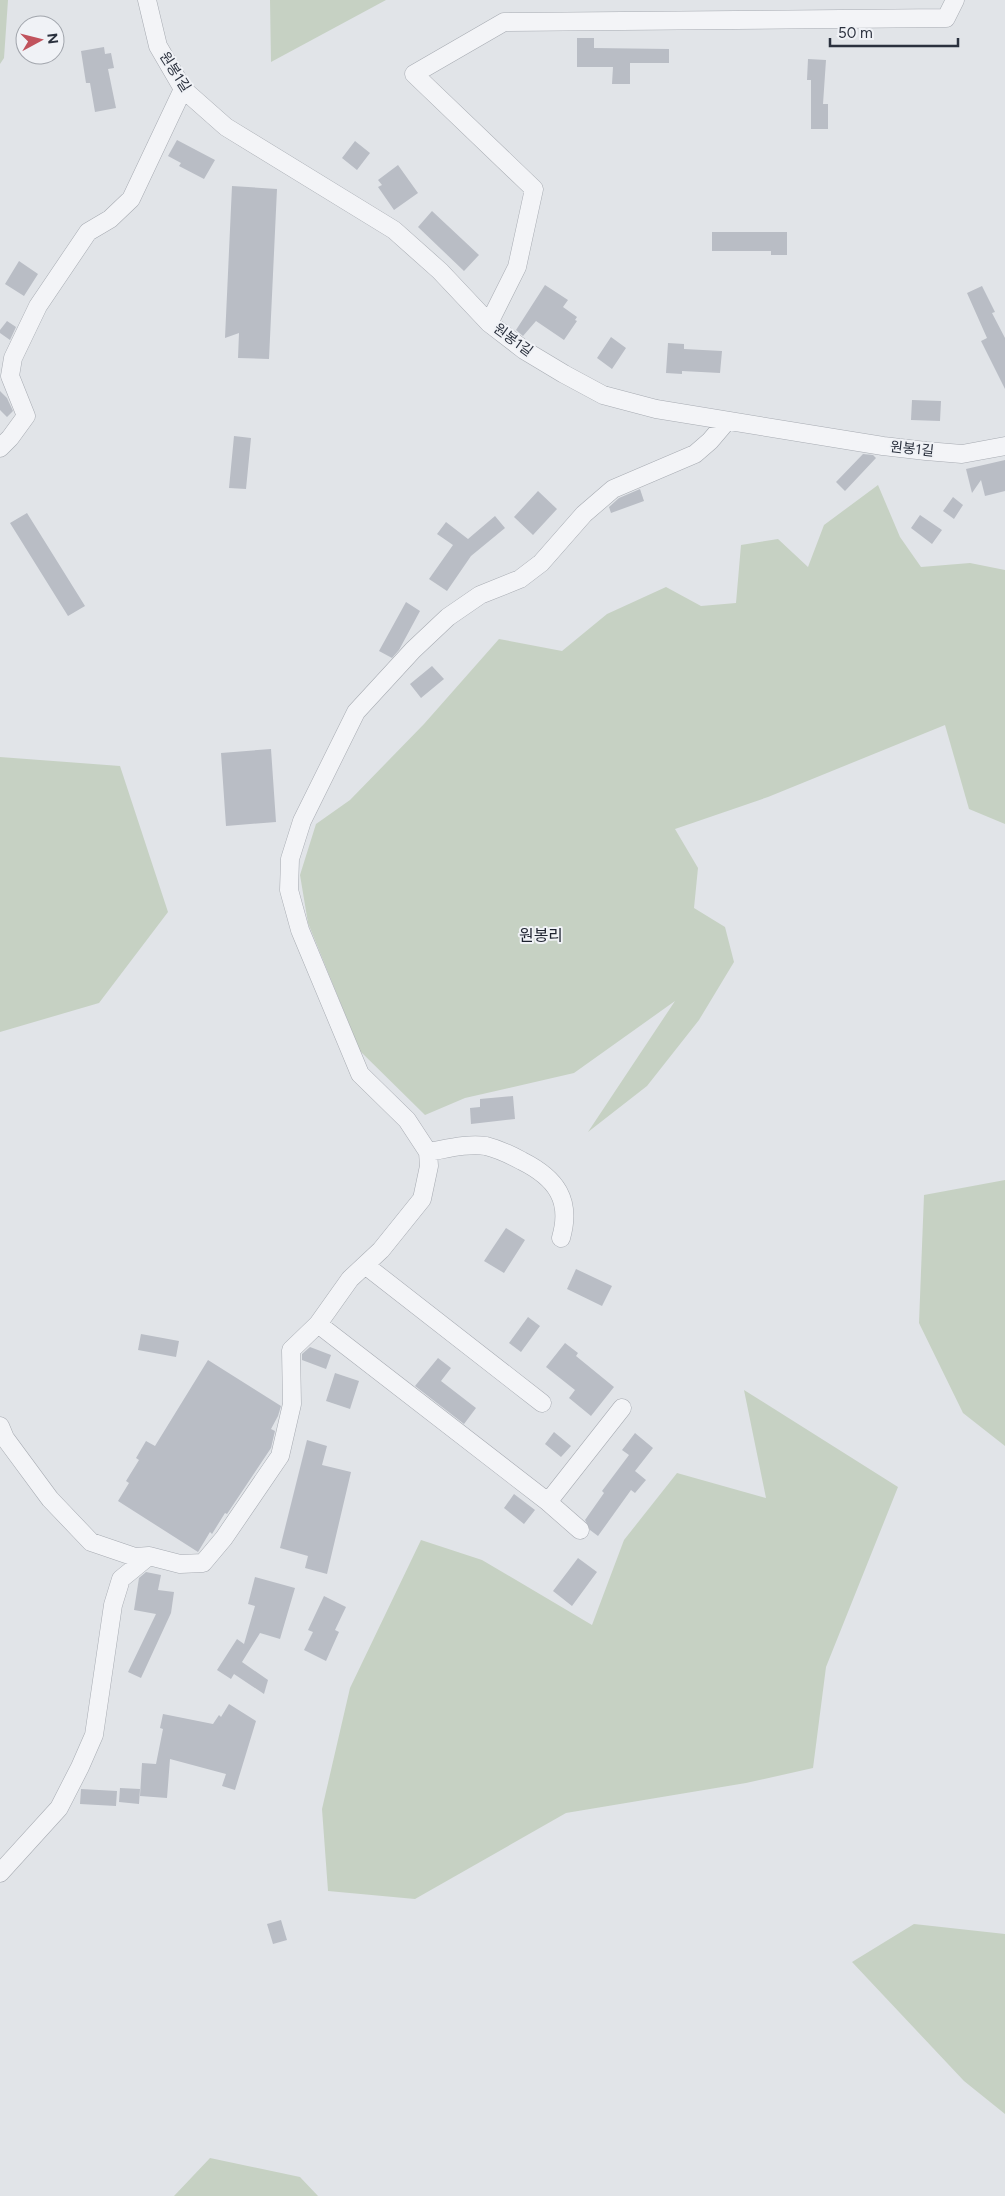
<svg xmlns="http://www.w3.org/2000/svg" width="1005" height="2196" font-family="Figtree,'Noto Sans KR',sans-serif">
	<rect width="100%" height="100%" fill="#e1e4e8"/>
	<path fill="#c6d1c3" d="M 0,0 L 8,0 L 4,58 L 0,64 Z
		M 270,0 L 386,0 L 271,62 Z
		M 878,485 L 900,537 L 921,567 L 970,563 L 1005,570 L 1005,824 L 969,809 L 945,725 L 768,797 L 675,829 L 698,868 L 694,908 L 725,927 L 734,962 L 699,1020 L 647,1086 L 588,1132 L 675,1001 L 574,1073 L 465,1098 L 425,1115 L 360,1051 L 308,923 L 300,875 L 316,824 L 350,800 L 424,724 L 499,639 L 562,651 L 607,614 L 666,587 L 701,606 L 736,603 L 741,545 L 778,539 L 808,567 L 824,525 Z
		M 0,757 L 120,766 L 168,912 L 99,1003 L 0,1032 Z
		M 1005,1180 L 1005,1446 L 963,1413 L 919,1323 L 924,1195 Z
		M 744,1390 L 898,1487 L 826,1667 L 813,1768 L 746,1783 L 566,1813 L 415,1899 L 328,1891 L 322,1809 L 350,1688 L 421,1540 L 482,1560 L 592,1625 L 624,1540 L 677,1473 L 766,1498 Z
		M 914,1924 L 1005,1934 L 1005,2114 L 964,2081 L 852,1962 Z
		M 210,2158 L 300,2177 L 318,2196 L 174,2196 Z"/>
	<path fill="#b9bdc5" d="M 577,38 L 594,38 L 594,48 L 669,49 L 669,63 L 630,63 L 630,84 L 612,84 L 613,67 L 577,67 Z
		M 104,47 L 105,54 L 111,53 L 114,68 L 108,69 L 116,108 L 95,112 L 90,83 L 86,83 L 81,51 Z
		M 808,59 L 826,60 L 823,104 L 828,104 L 828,129 L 811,129 L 811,80 L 807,80 Z
		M 177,140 L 215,160 L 204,179 L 179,166 L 181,163 L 168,156 Z
		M 355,141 L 370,153 L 357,170 L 342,158 Z
		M 398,165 L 418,193 L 394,210 L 378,187 L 382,185 L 378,180 Z
		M 232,186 L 277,189 L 269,359 L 238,358 L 239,333 L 225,338 Z
		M 432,211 L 479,255 L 464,271 L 418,227 Z
		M 712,232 L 787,232 L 787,255 L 771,255 L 771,251 L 712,251 Z
		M 19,261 L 38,274 L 24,296 L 5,284 Z
		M 545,285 L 568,300 L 563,307 L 577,317 L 575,320 L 577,321 L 564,340 L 536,321 L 523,336 L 516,330 Z
		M 982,286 L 995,312 L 992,313 L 1005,338 L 1005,389 L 981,341 L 987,338 L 967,293 Z
		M 7,321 L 16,327 L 10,340 L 0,333 L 0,330 Z
		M 611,337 L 626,348 L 612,369 L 597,358 Z
		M 668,343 L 684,344 L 684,349 L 722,351 L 720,373 L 682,371 L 682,374 L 666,373 Z
		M 0,391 L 7,398 L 13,411 L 7,417 L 0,410 Z
		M 912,400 L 941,401 L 940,421 L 911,420 Z
		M 234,436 L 251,438 L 246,489 L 229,488 Z
		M 863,454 L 873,455 L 876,458 L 845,491 L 836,482 Z
		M 1005,460 L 1005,491 L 985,496 L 981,480 L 972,493 L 966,469 Z
		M 640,489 L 644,501 L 611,513 L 609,507 L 619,498 Z
		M 538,491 L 557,509 L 533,535 L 514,517 Z
		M 953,497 L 963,505 L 954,519 L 943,511 Z
		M 27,513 L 85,606 L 68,616 L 10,523 Z
		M 920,515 L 942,530 L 932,544 L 911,528 Z
		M 495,516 L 505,528 L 471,556 L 447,591 L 429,579 L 453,545 L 437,534 L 446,522 L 468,539 Z
		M 406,602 L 420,611 L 399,650 L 392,658 L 379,651 Z
		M 432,666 L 444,679 L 421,698 L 410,684 Z
		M 271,749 L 276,822 L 226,826 L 221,753 Z
		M 513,1096 L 515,1119 L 471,1124 L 470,1108 L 480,1107 L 480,1099 Z
		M 506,1228 L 525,1240 L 504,1273 L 484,1261 Z
		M 576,1269 L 612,1286 L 602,1306 L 567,1289 Z
		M 528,1317 L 540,1326 L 521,1352 L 509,1343 Z
		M 141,1334 L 179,1341 L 176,1357 L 138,1350 Z
		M 565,1343 L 578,1353 L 576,1356 L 614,1387 L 591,1416 L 569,1398 L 575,1390 L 546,1367 Z
		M 310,1347 L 331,1355 L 326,1369 L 302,1360 L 302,1354 Z
		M 438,1358 L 451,1368 L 441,1381 L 476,1408 L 464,1424 L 415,1386 Z
		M 208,1360 L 281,1406 L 278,1416 L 271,1429 L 275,1431 L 271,1448 L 227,1514 L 225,1513 L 212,1534 L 210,1532 L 198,1552 L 118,1501 L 129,1483 L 126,1481 L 139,1460 L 136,1458 L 146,1441 L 155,1446 Z
		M 335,1373 L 359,1381 L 350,1409 L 326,1401 Z
		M 554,1432 L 571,1446 L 561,1457 L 545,1444 Z
		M 635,1433 L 653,1448 L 635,1471 L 646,1480 L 635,1493 L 631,1490 L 598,1536 L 590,1530 L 585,1520 L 604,1493 L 602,1491 L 629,1455 L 622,1450 Z
		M 307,1440 L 327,1446 L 322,1465 L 351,1472 L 327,1574 L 305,1568 L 308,1556 L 280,1548 Z
		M 514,1494 L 535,1510 L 524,1524 L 504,1508 Z
		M 578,1558 L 597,1572 L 572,1606 L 553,1591 Z
		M 146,1572 L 161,1575 L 158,1590 L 174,1592 L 171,1613 L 141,1678 L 128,1672 L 156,1614 L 134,1610 L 139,1578 Z
		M 255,1577 L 295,1588 L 280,1639 L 260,1633 L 242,1662 L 268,1680 L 264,1694 L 234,1674 L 231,1679 L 217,1670 L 237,1639 L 244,1644 L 255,1606 L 248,1604 Z
		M 324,1596 L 346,1607 L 335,1630 L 339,1632 L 326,1661 L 304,1650 L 313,1632 L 308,1630 Z
		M 229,1704 L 256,1721 L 235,1790 L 222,1786 L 226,1774 L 170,1759 L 167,1798 L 140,1796 L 142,1763 L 156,1764 L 163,1729 L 160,1728 L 163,1714 L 213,1724 L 219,1715 L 221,1717 Z
		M 120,1788 L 140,1789 L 139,1804 L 119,1802 Z
		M 81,1789 L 117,1791 L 116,1806 L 80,1804 Z
		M 281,1920 L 287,1940 L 273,1944 L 267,1924 Z"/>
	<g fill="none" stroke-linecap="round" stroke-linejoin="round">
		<g stroke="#a7abb2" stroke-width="19">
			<path id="minor" d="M 147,0 L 158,46 L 183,89 L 226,127 L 394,230 L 440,271 L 489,323 L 524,350 L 564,374 L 603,395 L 656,409 L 883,446 L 926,451 L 962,454 L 1005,446
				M 489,323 L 517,267 L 534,189 L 414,74 L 504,22 L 946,18 L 955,0
				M 0,448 L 10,438 L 26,416 L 10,376 L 13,358 L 38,306 L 88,232 L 110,219 L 131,199 L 183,89
				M 428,1152 C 446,1149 468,1143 486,1146 C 498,1149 511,1155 522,1161 C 556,1178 572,1200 561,1238
				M 365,1265 L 542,1403
				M 318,1324 L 548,1502 L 622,1408
				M 0,1426 L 5,1438 L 50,1499 L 91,1542 L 135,1557 L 149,1556 L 180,1564 L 203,1563 L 224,1538 L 280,1456 L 292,1404 L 291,1350 L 318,1324 L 350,1279 L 381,1250 L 422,1199 L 429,1166 L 428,1152 L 407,1120 L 360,1074 L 300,930 L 289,890 L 290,859 L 302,821 L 356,712 L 413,650 L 448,617 L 480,595 L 520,579 L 541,563 L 584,514 L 613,489 L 695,454 L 710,441 L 727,421
				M 548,1502 L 580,1530
				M 0,1873 L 59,1808 L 80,1767 L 94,1735 L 113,1605 L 121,1579 L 149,1556"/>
		</g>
		<use href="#minor" stroke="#f3f4f7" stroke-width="18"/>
	</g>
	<g text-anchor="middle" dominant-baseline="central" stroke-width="4" stroke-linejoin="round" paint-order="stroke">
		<g font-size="14" fill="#2b313e" stroke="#f0f2f6">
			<text transform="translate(175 72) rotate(57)">원봉1길</text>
			<text transform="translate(513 340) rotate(36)">원봉1길</text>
			<text transform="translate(912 449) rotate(6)">원봉1길</text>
		</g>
		<g font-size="16" fill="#1d222f" stroke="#f0f2f6">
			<text x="541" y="935">원봉리</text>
		</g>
	</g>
	<g transform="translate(40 40) rotate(83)"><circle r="24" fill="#f0f2f6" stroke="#a1a5ac"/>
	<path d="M0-4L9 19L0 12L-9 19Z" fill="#c1535d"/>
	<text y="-8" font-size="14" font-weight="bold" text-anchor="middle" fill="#2b313e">N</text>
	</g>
	<path d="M830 38v8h128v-8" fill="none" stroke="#2b313e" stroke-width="2.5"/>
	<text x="838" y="38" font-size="15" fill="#2b313e" stroke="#f0f2f6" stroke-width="4" paint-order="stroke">50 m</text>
</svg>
